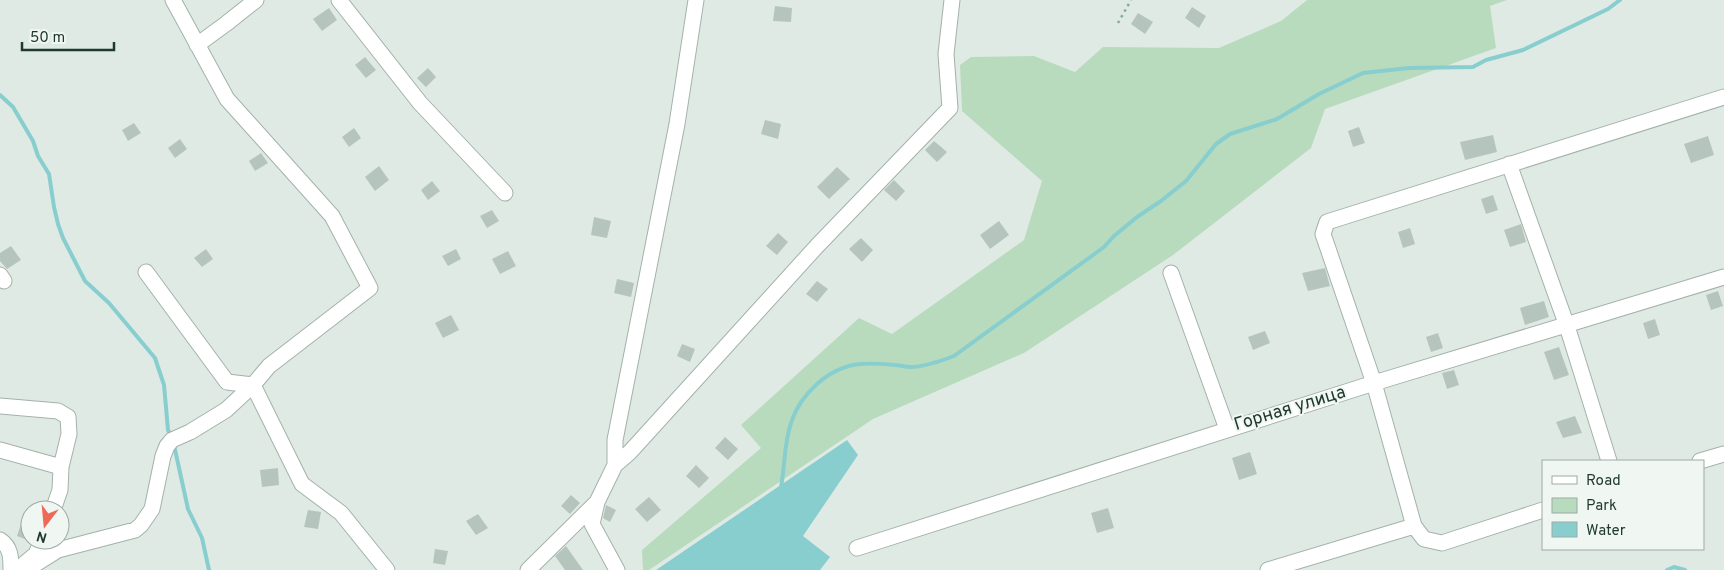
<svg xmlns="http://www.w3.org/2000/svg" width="1724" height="570" font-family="Overpass,sans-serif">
	<rect width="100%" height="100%" fill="#e0eae4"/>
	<path fill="#b8dbbd" d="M 1307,0 L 1507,0 L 1490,6 L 1496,48 L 1325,109 L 1311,148 L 1173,255 L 1024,353 L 873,419 L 649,570 L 643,570 L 642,550 L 761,448 L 741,425 L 859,318 L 892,334 L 1024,240 L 1042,181 L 962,111 L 960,65 L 971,57 L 1034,56 L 1075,72 L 1103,47 L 1219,48 L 1281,21 Z"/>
	<path fill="#88cecf" d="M 847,440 L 858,455 L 803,536 L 830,557 L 820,570 L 656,570 Z"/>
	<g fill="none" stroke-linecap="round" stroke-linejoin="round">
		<path stroke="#88cecf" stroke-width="4" d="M 0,95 L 13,107 L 33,141 L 38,156 L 49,174 L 54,207 L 58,224 L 63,238 L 85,281 L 109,303 L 155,358 L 164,385 L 168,430 L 171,436
			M 174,445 L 188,509 L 202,538 L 209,570
			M 781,487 C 785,466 784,443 791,423 C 800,394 829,367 860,364 C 871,363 884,364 895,365 C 900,365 905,367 910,367 C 924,367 941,361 954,356 L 1104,247 L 1114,236 L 1137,217 L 1161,201 L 1186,181 L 1216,144 L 1230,134 L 1277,119 L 1319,94 L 1363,73 L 1409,68 L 1473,67 L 1486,60 L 1523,50 L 1608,9 L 1620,0
			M 1667,570 L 1674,567 L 1685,570"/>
	</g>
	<path fill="#b5c5bd" d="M 775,6 L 792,8 L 791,22 L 773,21 Z
		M 1192,7 L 1206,16 L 1199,28 L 1185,18 Z
		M 329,8 L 337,20 L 322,31 L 313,19 Z
		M 1138,13 L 1153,22 L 1145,34 L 1131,24 Z
		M 365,57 L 376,70 L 366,78 L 355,65 Z
		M 428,68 L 436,77 L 426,87 L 417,78 Z
		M 765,120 L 781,124 L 778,139 L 761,134 Z
		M 134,123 L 141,133 L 128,141 L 122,130 Z
		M 1359,127 L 1365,143 L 1353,147 L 1348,131 Z
		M 354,128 L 361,138 L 349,147 L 342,137 Z
		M 1493,135 L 1497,152 L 1465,160 L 1460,142 Z
		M 1708,136 L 1714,155 L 1691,163 L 1684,144 Z
		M 180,139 L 187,149 L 175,158 L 168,148 Z
		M 934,141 L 947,152 L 937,162 L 925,150 Z
		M 261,153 L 268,163 L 255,171 L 249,161 Z
		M 379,166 L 389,180 L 375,191 L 365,177 Z
		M 837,167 L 850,179 L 829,199 L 817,187 Z
		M 894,180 L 905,191 L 896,201 L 884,190 Z
		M 432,181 L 440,191 L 428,200 L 421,190 Z
		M 1493,195 L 1498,210 L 1486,214 L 1481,199 Z
		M 492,210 L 499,221 L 487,228 L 480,216 Z
		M 594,217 L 611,221 L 607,238 L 591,235 Z
		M 999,221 L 1009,235 L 990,249 L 980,235 Z
		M 1521,224 L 1526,242 L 1510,247 L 1504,230 Z
		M 1410,228 L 1415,244 L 1403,248 L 1398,232 Z
		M 778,233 L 788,242 L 777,255 L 766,246 Z
		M 861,238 L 873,250 L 862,262 L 849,249 Z
		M 11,246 L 21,260 L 7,269 L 0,261 L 0,253 Z
		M 206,249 L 213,259 L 202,267 L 194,258 Z
		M 456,249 L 461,259 L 448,266 L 442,256 Z
		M 508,251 L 516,266 L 500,274 L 492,259 Z
		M 1325,268 L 1330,286 L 1308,291 L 1302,273 Z
		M 617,279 L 634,283 L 631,297 L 614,293 Z
		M 817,281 L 828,289 L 817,302 L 806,294 Z
		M 1718,291 L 1723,306 L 1711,310 L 1706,295 Z
		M 1544,301 L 1549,317 L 1525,325 L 1520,308 Z
		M 451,315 L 459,330 L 443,338 L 435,323 Z
		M 1655,319 L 1660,335 L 1648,339 L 1643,323 Z
		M 1265,331 L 1270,343 L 1253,350 L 1248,337 Z
		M 1438,333 L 1443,348 L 1431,352 L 1426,337 Z
		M 682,344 L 695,349 L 690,362 L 677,356 Z
		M 1559,347 L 1569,375 L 1554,380 L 1544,352 Z
		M 1454,370 L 1459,385 L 1447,389 L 1442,373 Z
		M 1575,416 L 1582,433 L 1563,438 L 1556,422 Z
		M 725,437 L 738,449 L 728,460 L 715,448 Z
		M 1250,452 L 1257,474 L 1239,480 L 1232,458 Z
		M 696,465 L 709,478 L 699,488 L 686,476 Z
		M 278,468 L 279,485 L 262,487 L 260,470 Z
		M 571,495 L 580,503 L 570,514 L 561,506 Z
		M 649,497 L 661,510 L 647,522 L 635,509 Z
		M 606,505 L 616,510 L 610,522 L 603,518 Z
		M 1108,508 L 1114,528 L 1097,533 L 1091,513 Z
		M 308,510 L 321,512 L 318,529 L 304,527 Z
		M 478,514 L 488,528 L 476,535 L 466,521 Z
		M 21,524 L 30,528 L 30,541 L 17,536 Z
		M 566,546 L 583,570 L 565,570 L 555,556 Z
		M 435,549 L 448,551 L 445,565 L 433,563 Z"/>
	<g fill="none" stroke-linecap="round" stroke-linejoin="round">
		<g stroke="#a3b2aa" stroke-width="17">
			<path id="minor" d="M 339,0 L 420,103 L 505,193
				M 197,45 L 227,23 L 256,0
				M 1509,164 L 1567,326 L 1609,461
				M 146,272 L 227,382 L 253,385 L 302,484 L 341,513 L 387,570
				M 1171,273 L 1227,429
				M 0,275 L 4,281
				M 0,406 L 58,411 L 68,417 L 69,434 L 61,467 L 60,490 L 53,510
				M 0,450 L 61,467
				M 1700,461 L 1724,454
				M 615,465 L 615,440 L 677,124 L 696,0
				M 597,502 L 592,524 L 617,570
				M 1414,526 L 1374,383 L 1323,234 L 1327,222 L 1724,97
				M 0,540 C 11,547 11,558 11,570
				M 857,548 L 1374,383 L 1724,277
				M 24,564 L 36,554 L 42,540
				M 26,570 L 58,550 L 135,530 L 141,525 L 152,509 L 163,456 L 167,446 L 172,440 L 190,432 L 226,410 L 253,385 L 269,366 L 370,288 L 332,216 L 227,99 L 173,0
				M 528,570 L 597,502 L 615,465 L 630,452 L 817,246 L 950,108 L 946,54 L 952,0
				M 1268,570 L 1414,526 L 1424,539 L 1442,543 L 1543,510"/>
		</g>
		<path stroke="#80ae99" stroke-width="2.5" stroke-dasharray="2.5 4" stroke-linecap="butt" d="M 1118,23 L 1131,0"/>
		<use href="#minor" stroke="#fff" stroke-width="15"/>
	</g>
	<g text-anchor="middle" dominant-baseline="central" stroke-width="4" stroke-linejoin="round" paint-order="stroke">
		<g font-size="18" fill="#213a30" stroke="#f0f7f2">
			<text transform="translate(1290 409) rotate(-17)">Горная улица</text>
		</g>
	</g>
	<rect x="1542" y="460" width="162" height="90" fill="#f0f7f2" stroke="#9daba4"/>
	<rect x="1552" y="476" width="25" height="8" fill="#ffffff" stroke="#9daba4"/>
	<text x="1586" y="485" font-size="15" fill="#213a30">Road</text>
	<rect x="1552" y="498" width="25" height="15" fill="#b8dbbd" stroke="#9daba4"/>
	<text x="1586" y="510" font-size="15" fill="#213a30">Park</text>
	<rect x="1552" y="522" width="25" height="15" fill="#88cecf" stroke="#9daba4"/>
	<text x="1586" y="535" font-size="15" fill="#213a30">Water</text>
	<g transform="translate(45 525) rotate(196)"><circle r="24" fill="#f0f7f2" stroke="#9daba4"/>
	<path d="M0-4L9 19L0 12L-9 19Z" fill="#ef6959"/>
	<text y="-8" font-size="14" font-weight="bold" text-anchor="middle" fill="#213a30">N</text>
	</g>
	<path d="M22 42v8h92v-8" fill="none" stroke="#213a30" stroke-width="2.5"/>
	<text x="30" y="42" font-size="15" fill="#213a30" stroke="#f0f7f2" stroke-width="4" paint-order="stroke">50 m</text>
</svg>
